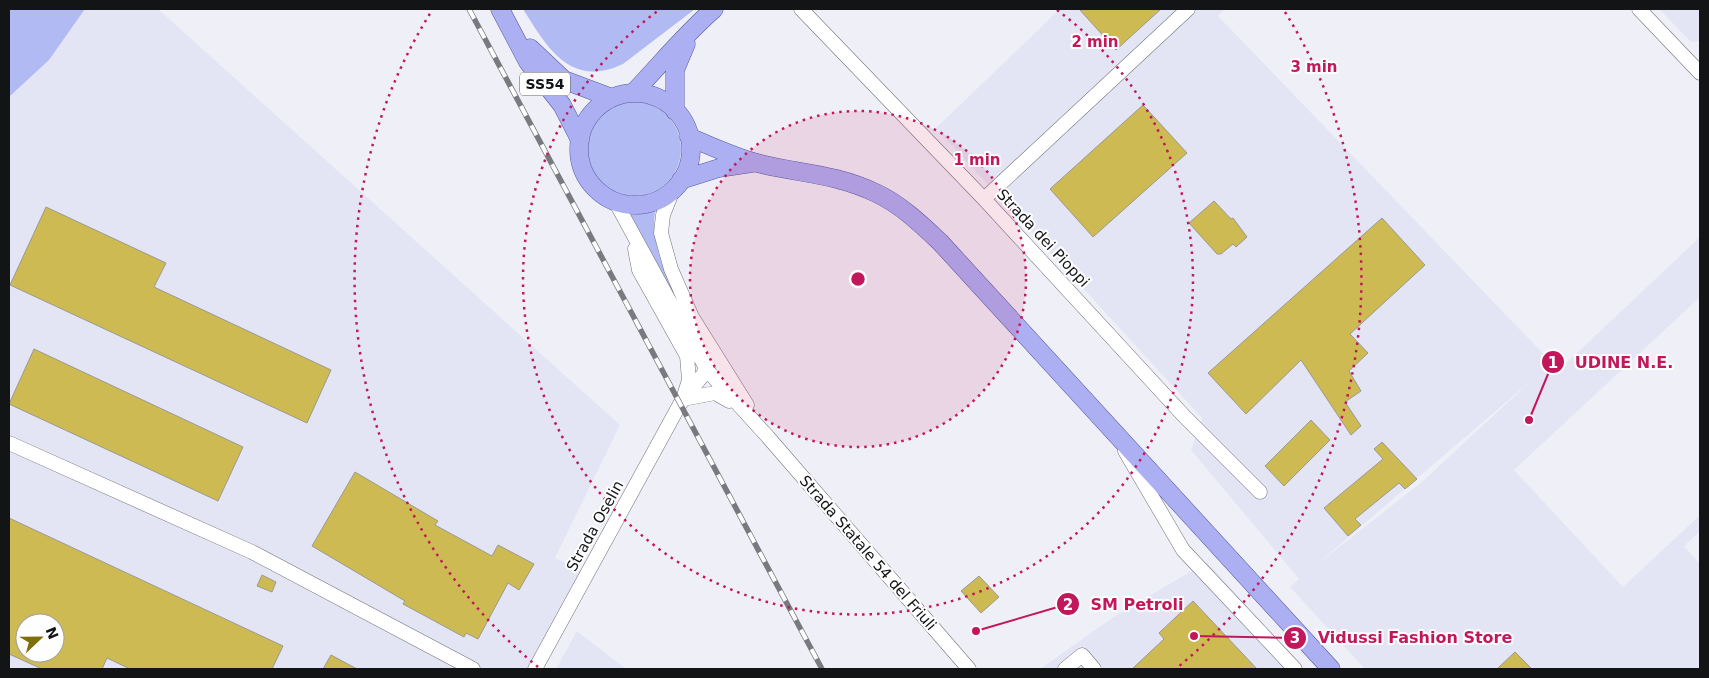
<svg xmlns="http://www.w3.org/2000/svg" width="1709" height="678" font-family="'DejaVu Sans',sans-serif">
	<rect width="100%" height="100%" fill="#eff0f7"/>
	<path fill="#e3e5f4" fill-rule="evenodd" d="M 85,9 L 158,9 L 620,425 L 555,558 L 581,570 L 527,669 L 9,669 L 9,97 L 49,60 ZM 25,623 L 55,623 L 55,653 L 25,653 Z
		M 1060,9 L 1225,9 L 1218,16 L 1559,370 L 1700,237 L 1700,297 L 1514,470 L 1623,587 L 1700,515 L 1700,531 L 1684,546 L 1700,564 L 1700,669 L 1365,669 L 1290,587 L 1299,579 L 1191,450 L 1202,418 L 936,128 ZM 1533,379 L 1422,482 L 1316,565 Z
		M 1659,9 L 1700,9 L 1700,41 L 1691,42 Z
		M 1207,562 L 1305,669 L 1040,669 L 1115,616 Z
		M 577,631 L 626,669 L 556,669 Z"/>
	<path fill="#b2baf3" d="M 9,9 L 85,9 L 49,60 L 9,97 Z
		M 523,9 L 695,9 L 623,64 C 570,89 547,47 523,9 Z
		M587 149a47 47 0 1 1 94 0a47 47 0 1 1-94 0Z
		M 655,212 C 650,247 670,283 683,315 L 629,215 Z"/>
	<path fill="#ceba53" stroke="#9a9992" fill-rule="evenodd" d="M 1079,9 L 1161,9 L 1116,50 Z
		M 1143,105 L 1187,153 L 1093,237 L 1050,189 Z
		M 1214,201 L 1231,219 L 1233,218 L 1247,237 L 1236,247 L 1233,244 L 1221,254 L 1217,254 L 1189,223 Z
		M 46,207 L 166,263 L 154,287 L 331,370 L 307,423 L 10,285 Z
		M 1382,218 L 1425,265 L 1350,334 L 1368,353 L 1349,371 L 1361,391 L 1345,402 L 1361,426 L 1351,435 L 1301,360 L 1246,414 L 1208,373 Z
		M 34,349 L 243,447 L 218,501 L 9,404 Z
		M 1311,420 L 1330,440 L 1284,486 L 1265,466 Z
		M 1382,442 L 1417,479 L 1405,489 L 1399,483 L 1355,519 L 1361,525 L 1348,536 L 1324,508 L 1383,459 L 1374,449 Z
		M 355,472 L 438,521 L 435,525 L 492,556 L 498,545 L 534,564 L 519,590 L 508,583 L 478,639 L 466,633 L 464,637 L 403,604 L 405,601 L 312,546 Z
		M 9,518 L 283,646 L 272,669 L 130,669 L 107,658 L 102,669 L 42,669 L 9,654 ZM 25,623 L 55,623 L 55,653 L 25,653 Z
		M 262,575 L 276,582 L 272,592 L 257,586 Z
		M 979,576 L 999,597 L 981,613 L 961,591 Z
		M 1193,601 L 1257,669 L 1132,669 L 1164,639 L 1159,633 Z
		M 1515,652 L 1532,669 L 1497,669 Z
		M 331,655 L 357,669 L 323,669 Z"/>
	<g fill="none" stroke-linecap="round" stroke-linejoin="round">
		<g stroke="#707178" stroke-width="15">
			<path id="minor" d="M 801,9 L 984,199 L 1184,416 L 1260,492
				M 1639,9 L 1700,73
				M 673,190 L 663,215 L 661,233 L 671,269 L 692,317 L 747,405
				M 984,199 L 1188,9
				M 615,201 L 707,370 L 768,437 L 969,669
				M 635,249 L 639,270 L 687,356 L 689,380 L 684,396
				M 683,399 L 715,393 L 729,401
				M 9,443 L 252,552 L 473,669
				M 1125,451 L 1183,550 L 1295,669
				M 535,669 L 680,404 C 701,372 717,376 701,333
				M 1065,669 L 1082,655 L 1094,669"/>
		</g>
		<g stroke="#5358a0" stroke-width="19">
			<path id="major" d="M 500,9 L 528,62 L 562,105 L 580,140
				M 530,48 L 564,80 L 612,98
				M 633,93 C 660,65 684,35 714,9
				M579 149a56 56 0 1 1 112 0a56 56 0 1 1-112 0Z
				M 675,111 L 675,70 L 686,44
				M 689,137 C 711,146 734,157 757,163 C 800,174 834,173 876,193 C 900,204 921,224 940,242 L 1331,669
				M 681,180 L 719,168 L 752,163"/>
		</g>
		<use href="#minor" stroke="#fff" stroke-width="14"/>
		<use href="#major" stroke="#acb0f2" stroke-width="18"/>
		<g stroke="#797a7f" stroke-width="5.5">
			<path id="rail" d="M 469,9 L 822,669"/>
		</g>
		<use href="#rail" stroke="#fefefe" stroke-width="4" stroke-dasharray="11" stroke-linecap="butt"/>
	</g>
	<circle cx="858" cy="279" r="168" fill="#c2185b" fill-opacity=".12"/>
	<g fill="none" stroke="#c2185b" stroke-width="2.5" stroke-dasharray="2.5 5">
		<circle cx="858" cy="279" r="168"/>
		<path d="M1057 10A335 335 0 1 1 659 10"/>
		<path d="M538 667A503 503 0 0 1 431 12M1285 12A503 503 0 0 1 1178 667"/>
	</g>
	<g text-anchor="middle" dominant-baseline="central" stroke-width="4" stroke-linejoin="round" paint-order="stroke">
		<rect fill="#fefefe" stroke="#5a5a5c" stroke-width="1" x="520" y="72.5" width="50" height="23" rx="4"/>
		<g font-size="14" font-weight="bold" fill="#131416">
			<text x="545" y="84">SS54</text>
		</g>
		<g font-size="15" fill="#131416" stroke="#fefefe">
			<text transform="translate(1043 238) rotate(47)">Strada dei Pioppi</text>
			<text transform="translate(595 526) rotate(-61)">Strada Oselin</text>
			<text transform="translate(868 553) rotate(49)">Strada Statale 54 del Friuli</text>
		</g>
	</g>
	<circle cx="858" cy="279" r="8" fill="#c2185b" stroke="#fefefe" stroke-width="2.5"/>
	<g font-size="15" text-anchor="middle" font-weight="bold" fill="#c2185b" stroke="#fefefe" stroke-width="4" stroke-linejoin="round" paint-order="stroke">
		<text x="1095" y="47">2 min</text>
		<text x="1314" y="72">3 min</text>
		<text x="977" y="165">1 min</text>
	</g>
	<path fill="none" stroke="#c2185b" stroke-width="2" d="M1529 420L1553 362M976 631L1068 604M1194 636L1295 638"/>
	<g fill="#c2185b" stroke="#fefefe" stroke-width="2">
		<circle cx="1529" cy="420" r="5"/>
		<circle cx="976" cy="631" r="5"/>
		<circle cx="1194" cy="636" r="5"/>
		<circle cx="1553" cy="362" r="12"/>
		<circle cx="1068" cy="604" r="12"/>
		<circle cx="1295" cy="638" r="12"/>
	</g>
	<g font-size="15" text-anchor="middle" font-weight="bold" fill="#fff">
		<text x="1553" y="368">1</text>
		<text x="1068" y="610">2</text>
		<text x="1295" y="643">3</text>
	</g>
	<g font-size="16" text-anchor="middle" font-weight="bold" fill="#c2185b" stroke="#fefefe" stroke-width="4" stroke-linejoin="round" paint-order="stroke">
		<text x="1624" y="368">UDINE N.E.</text>
		<text x="1137" y="610">SM Petroli</text>
		<text x="1415" y="643">Vidussi Fashion Store</text>
	</g>
	<rect width="1709" height="678" fill="none" stroke="#131416" stroke-width="20"/>
	<g transform="translate(40 638) rotate(68)"><circle r="24" fill="#fefefe" stroke="#a0a0a1"/>
	<path d="M0-4L9 19L0 12L-9 19Z" fill="#7f6f0c"/>
	<text y="-8" font-size="14" font-weight="bold" text-anchor="middle" fill="#131416">N</text>
	</g>
</svg>
